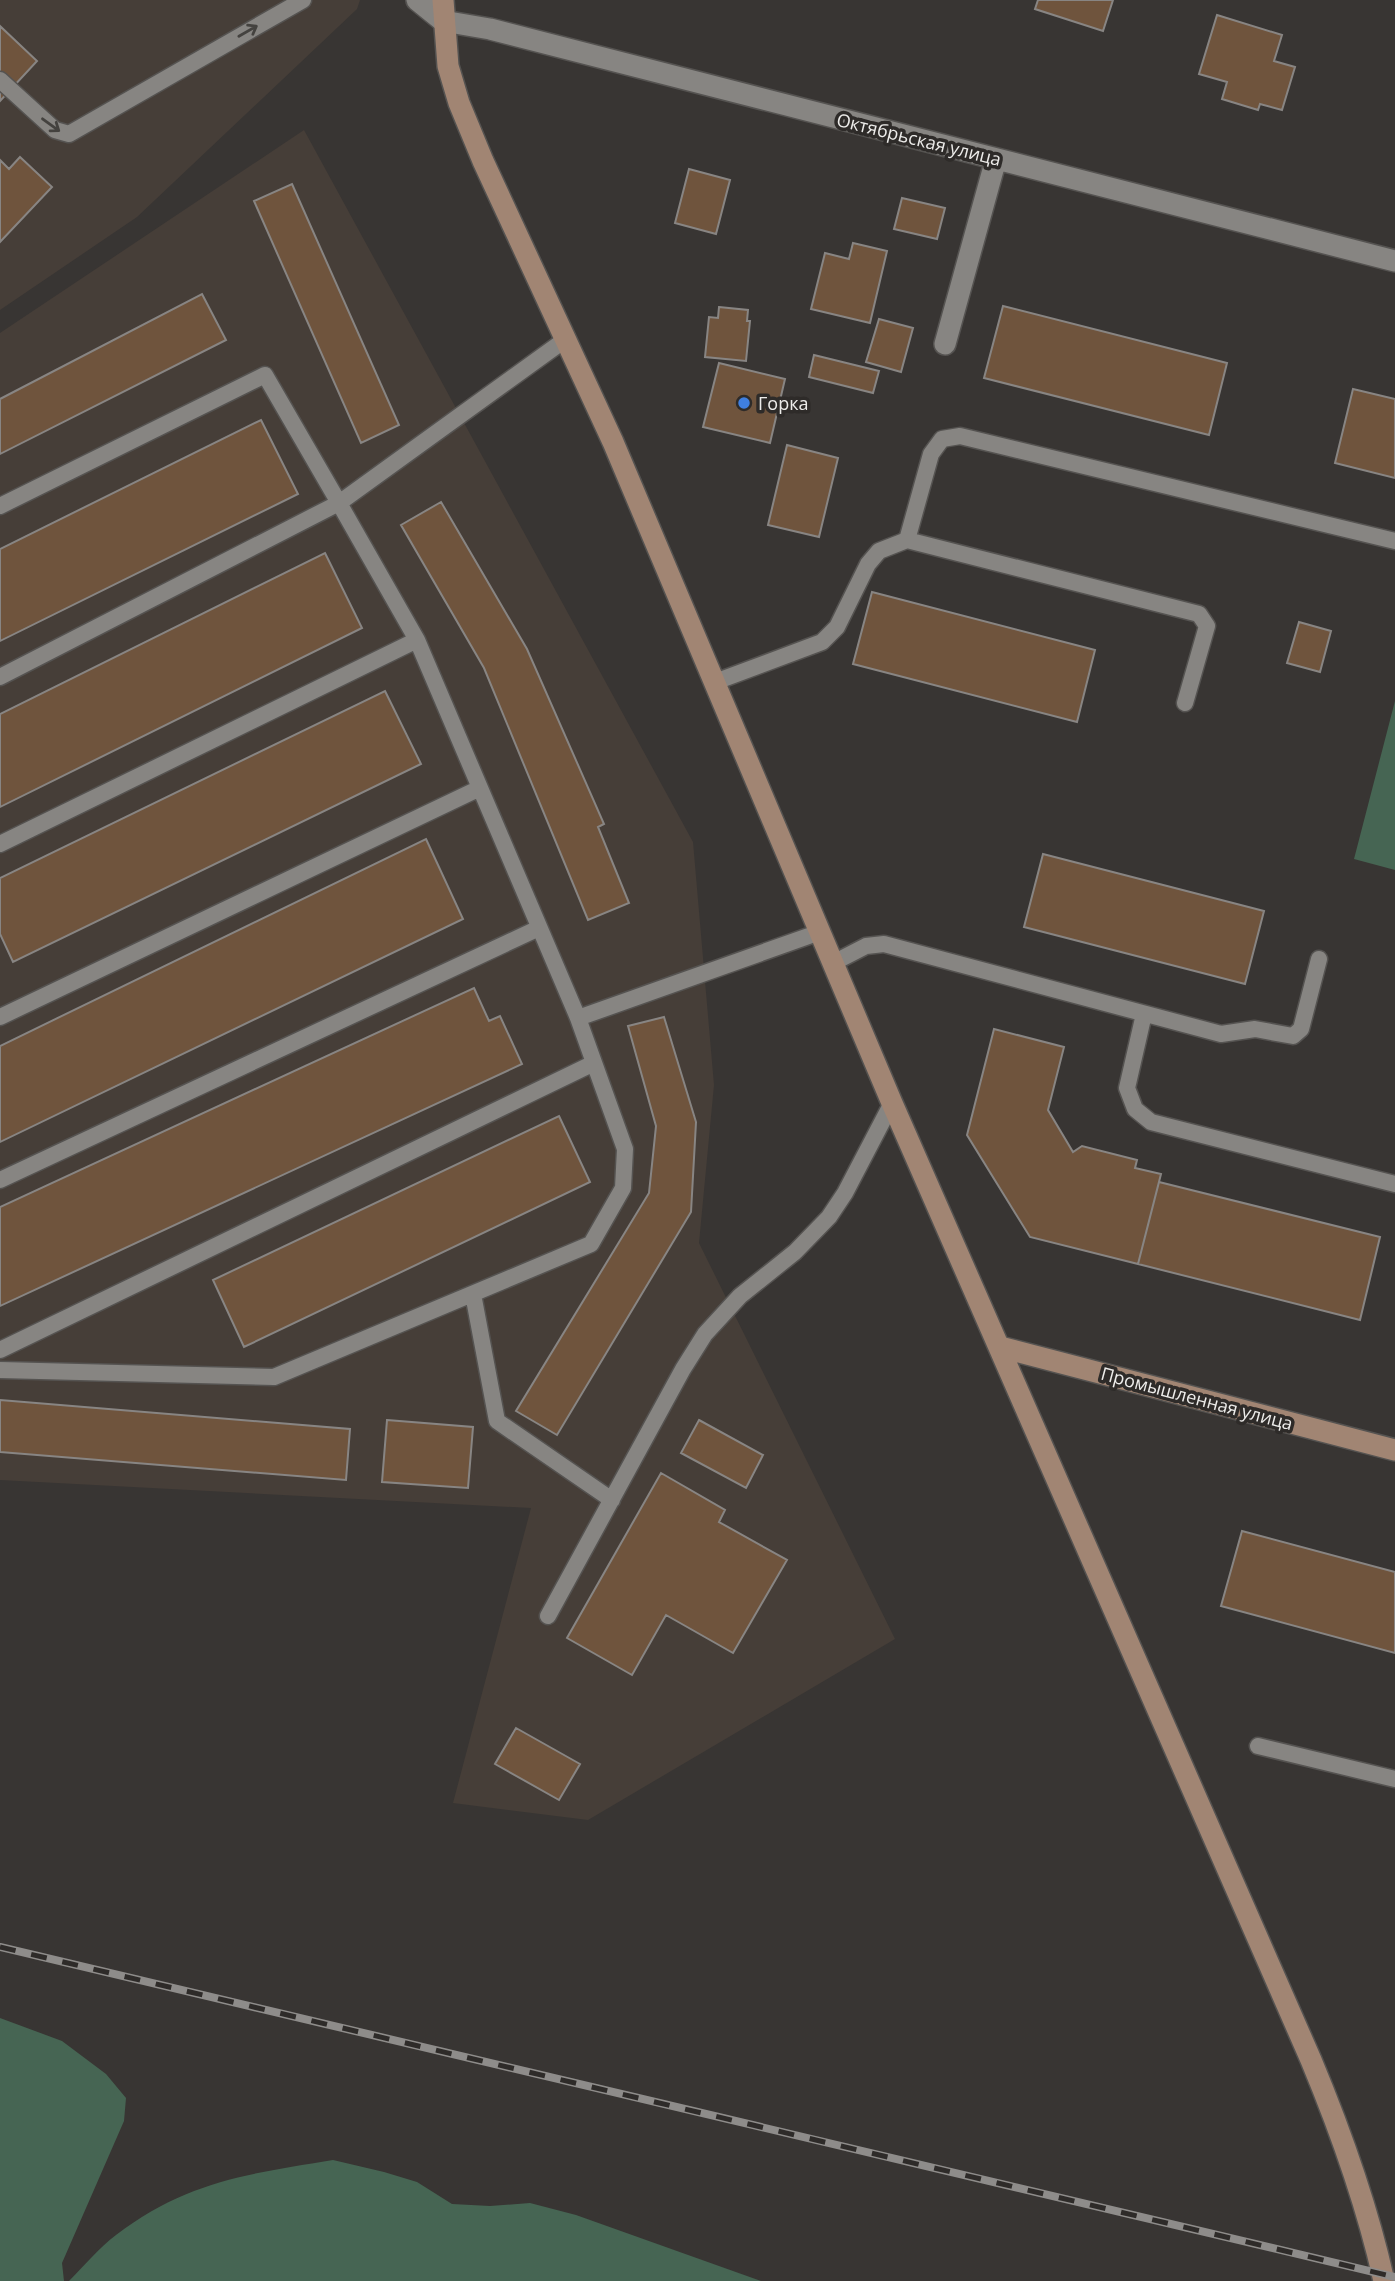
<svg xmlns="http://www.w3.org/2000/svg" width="1395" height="2281" font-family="'Open Sans',sans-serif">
	<rect width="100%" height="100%" fill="#383533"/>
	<path fill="#463e38" d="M 0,0 L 360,0 L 357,9 L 137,217 L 0,310 Z
		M 304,130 L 693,842 L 714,1085 L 699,1243 L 895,1639 L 588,1820 L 453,1803 L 531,1508 L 0,1480 L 0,333 Z"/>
	<path fill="#466553" d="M 1395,701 L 1395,870 L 1354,859 Z
		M 0,2018 L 62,2041 L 106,2074 L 126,2098 L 124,2121 L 62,2263 L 64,2281 L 0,2281 Z
		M 333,2160 L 384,2172 L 417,2182 L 452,2204 L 490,2206 L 530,2203 L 576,2215 L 761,2281 L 69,2281 C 84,2266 99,2248 116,2235 C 187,2181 248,2174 333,2160 Z"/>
	<path fill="#6f543d" stroke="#888583" stroke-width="2" d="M 1038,0 L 1113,0 L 1103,31 L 1035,9 Z
		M 1217,15 L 1282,35 L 1274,61 L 1295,67 L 1282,110 L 1260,104 L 1258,110 L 1222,99 L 1227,82 L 1199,74 Z
		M 0,26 L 37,61 L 0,101 Z
		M 20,157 L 52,187 L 0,242 L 0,160 L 9,169 Z
		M 689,169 L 730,180 L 716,234 L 675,223 Z
		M 292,184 L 399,425 L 361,443 L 254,201 Z
		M 902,198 L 945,208 L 937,239 L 894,229 Z
		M 853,243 L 887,251 L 870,323 L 811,309 L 825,253 L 849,259 Z
		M 202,294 L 226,340 L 0,454 L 0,399 Z
		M 1003,306 L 1227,363 L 1209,435 L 984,378 Z
		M 719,307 L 748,310 L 747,321 L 750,321 L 746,361 L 705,357 L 709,317 L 718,318 Z
		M 879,319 L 913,328 L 901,372 L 866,362 Z
		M 814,355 L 879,371 L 873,393 L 809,377 Z
		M 719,363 L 785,379 L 770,443 L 703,427 Z
		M 1353,389 L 1395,399 L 1395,478 L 1335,463 Z
		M 261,420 L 298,494 L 0,641 L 0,549 Z
		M 787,445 L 838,458 L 819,537 L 768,525 Z
		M 441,502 L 527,649 L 604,824 L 598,827 L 629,903 L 588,920 L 484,668 L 401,525 Z
		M 325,553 L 362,628 L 0,807 L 0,714 Z
		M 872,592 L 1095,650 L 1077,722 L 853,664 Z
		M 1299,622 L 1331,631 L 1320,672 L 1287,663 Z
		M 385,691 L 421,764 L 13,962 L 0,934 L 0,878 Z
		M 426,839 L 463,919 L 0,1142 L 0,1046 Z
		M 1043,854 L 1264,911 L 1245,984 L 1024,927 Z
		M 474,988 L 489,1021 L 500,1016 L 522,1064 L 0,1306 L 0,1207 Z
		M 664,1017 L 696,1122 L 691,1212 L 557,1435 L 516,1411 L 649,1193 L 656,1126 L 628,1026 Z
		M 994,1029 L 1064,1047 L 1048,1110 L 1073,1152 L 1082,1146 L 1137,1160 L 1135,1168 L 1161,1174 L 1138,1264 L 1030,1237 L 967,1135 Z
		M 559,1116 L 590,1182 L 244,1347 L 213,1280 Z
		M 1159,1182 L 1380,1237 L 1360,1320 L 1138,1264 Z
		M 0,1400 L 350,1429 L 346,1480 L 0,1452 Z
		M 387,1420 L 473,1427 L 468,1488 L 382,1482 Z
		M 699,1420 L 763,1455 L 746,1488 L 681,1453 Z
		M 661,1473 L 725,1510 L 719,1522 L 787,1560 L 733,1653 L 666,1615 L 632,1675 L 567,1638 Z
		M 1242,1531 L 1395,1572 L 1395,1653 L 1221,1606 Z
		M 516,1728 L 580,1764 L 559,1800 L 495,1764 Z"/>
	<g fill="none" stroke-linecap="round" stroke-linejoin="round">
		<g stroke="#555351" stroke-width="19">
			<path id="lane" d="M 0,80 L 55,130 L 69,134 L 303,0
				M 0,506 L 265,375 L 339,503 L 566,339
				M 907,540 L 931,454 L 942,439 L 960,436 L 1395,541
				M 0,677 L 339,503 L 417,640 L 578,1018 L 820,932
				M 715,682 L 822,642 L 837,627 L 868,564 L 879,551 L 907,540 L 1199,614 L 1207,626 L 1185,703
				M 0,844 L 417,640
				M 833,963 L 866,946 L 884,944 L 1221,1034 L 1255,1029 L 1293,1036 L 1301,1029 L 1319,959
				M 1144,1014 L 1127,1088 L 1135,1109 L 1151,1122 L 1395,1184
				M 0,1017 L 480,788
				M 0,1180 L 539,928
				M 473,1294 L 497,1421 L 612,1500
				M 0,1350 L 594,1063
				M 0,1370 L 274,1377 L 591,1244 L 623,1188 L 625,1149 L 578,1018
				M 548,1616 L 683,1369 L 705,1334 L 740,1296 L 795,1252 L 829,1217 L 845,1193 L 892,1103
				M 1258,1746 L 1395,1779"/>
		</g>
		<g stroke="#555351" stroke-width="24">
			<path id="street" d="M 417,0 L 443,21 L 490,29 L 1395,261
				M 945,344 L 996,159"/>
		</g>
		<g stroke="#555351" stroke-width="24">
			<path id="secondary" d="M 443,0 L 448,66 L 459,103 L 483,161 L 613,442 L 892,1103 L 1311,2060 C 1341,2132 1367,2205 1384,2281
				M 1000,1347 L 1395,1450"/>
		</g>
		<use href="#lane" stroke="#878582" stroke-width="16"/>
		<use href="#street" stroke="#878582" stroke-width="21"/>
		<use href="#secondary" stroke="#a18573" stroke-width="21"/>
		<g stroke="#8e8c8a" stroke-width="8">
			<path id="rail" d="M 0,1947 L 1395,2277"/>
		</g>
		<use href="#rail" stroke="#2e2b29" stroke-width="5" stroke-dasharray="16" stroke-linecap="butt"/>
	</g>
	<defs><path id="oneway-shaft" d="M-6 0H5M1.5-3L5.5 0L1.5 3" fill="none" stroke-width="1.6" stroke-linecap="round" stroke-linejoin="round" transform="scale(1.75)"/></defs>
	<g stroke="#44423f">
		<use href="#oneway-shaft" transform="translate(248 31) rotate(-30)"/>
		<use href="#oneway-shaft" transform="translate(51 125) rotate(36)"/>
	</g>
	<circle fill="#3f7fe0" stroke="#2e2b29" stroke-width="2.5" cx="744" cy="403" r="7"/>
	<g text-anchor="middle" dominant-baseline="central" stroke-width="7" stroke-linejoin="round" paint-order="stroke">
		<g font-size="18" fill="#edecea" stroke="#2e2b29">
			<text transform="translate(919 139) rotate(14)">Октябрьская улица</text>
			<text transform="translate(1197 1398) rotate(15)">Промышленная улица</text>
		</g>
		<g font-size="18" fill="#edecea" stroke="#2e2b29" text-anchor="start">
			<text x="758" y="403">Горка</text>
		</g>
	</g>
</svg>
